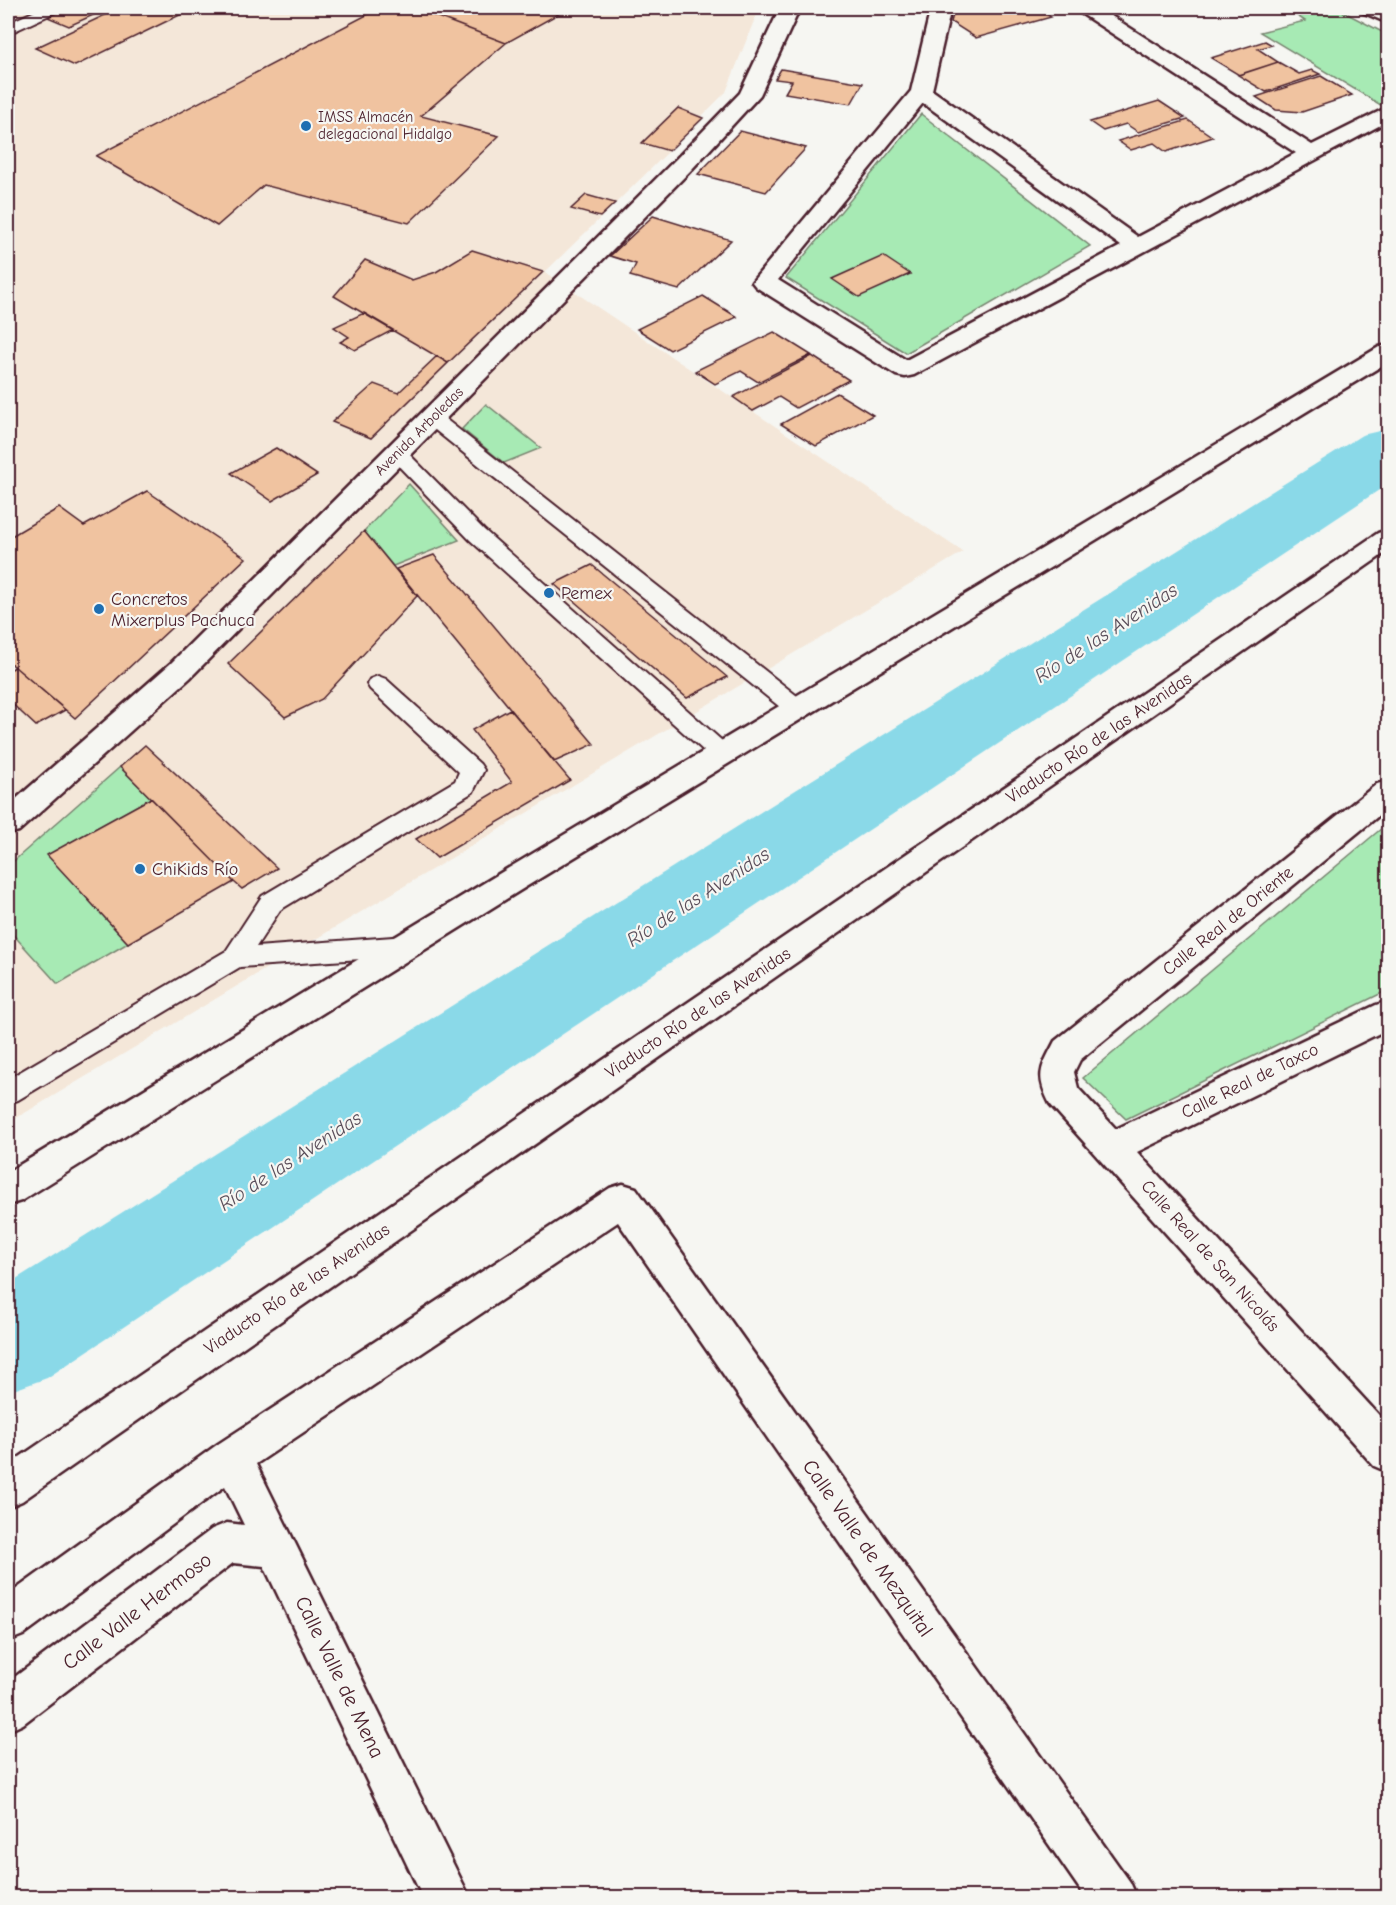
<svg xmlns="http://www.w3.org/2000/svg" width="1396" height="1905" font-family="'Comic Neue',sans-serif">
	<rect width="100%" height="100%" fill="#f6f6f2"/>
	<filter id="ink" filterUnits="userSpaceOnUse"><feTurbulence type="fractalNoise" baseFrequency=".0167" numOctaves="2"/><feDisplacementMap in="SourceGraphic" scale="12" xChannelSelector="R" yChannelSelector="G"/><feConvolveMatrix kernelMatrix="1 2 1 2 8 2 1 2 1" color-interpolation-filters="sRGB"/></filter>
	<g filter="url(#ink)">
		<path fill="#f4e7d9" d="M 8,8 L 759,8 L 726,92 L 701,117 L 703,118 L 545,272 L 963,552 L 8,1123 Z"/>
		<path fill="#a7eab4" stroke="#788470" stroke-width="1.5" d="M 1285,8 L 1336,8 L 1388,35 L 1388,102 L 1384,107 L 1260,32 L 1305,21 Z
			M 921,114 L 1090,246 L 906,353 L 786,278 Z
			M 486,404 L 541,448 L 504,463 L 462,429 Z
			M 409,484 L 459,540 L 393,566 L 364,531 Z
			M 120,767 L 151,798 L 48,855 L 128,943 L 58,984 L 8,929 L 8,866 Z
			M 1388,823 L 1388,990 L 1126,1119 L 1083,1078 Z"/>
		<g fill="none" stroke-linecap="round" stroke-linejoin="round">
			<path fill="#8ad9e8" fill-rule="evenodd" d="M 1388,429 L 1388,484 L 47,1378 L 8,1392 L 8,1284 L 1362,435 Z"/>
		</g>
		<path fill="#f0c3a0" stroke="#4a1f2b" stroke-width="1.5" d="M 59,8 L 94,8 L 102,11 L 69,26 L 43,15 Z
			M 120,8 L 194,8 L 75,66 L 35,48 Z
			M 380,8 L 414,8 L 506,43 L 421,116 L 499,136 L 409,223 L 264,185 L 217,226 L 96,156 Z
			M 414,8 L 569,8 L 506,43 Z
			M 955,8 L 1036,8 L 1051,17 L 976,38 L 951,22 Z
			M 1265,41 L 1272,45 L 1258,49 L 1278,62 L 1239,75 L 1211,58 Z
			M 1278,62 L 1299,74 L 1312,70 L 1320,74 L 1266,92 L 1238,75 Z
			M 781,69 L 863,83 L 851,104 L 785,93 L 792,81 L 775,79 Z
			M 1321,76 L 1352,95 L 1302,112 L 1276,110 L 1256,97 Z
			M 1159,101 L 1185,118 L 1138,132 L 1126,124 L 1103,131 L 1090,122 Z
			M 678,108 L 703,118 L 669,151 L 642,143 Z
			M 1188,120 L 1213,137 L 1166,152 L 1154,143 L 1131,150 L 1118,141 Z
			M 740,131 L 806,148 L 766,192 L 698,174 Z
			M 586,195 L 615,203 L 600,217 L 571,209 Z
			M 653,216 L 731,240 L 679,290 L 630,276 L 636,264 L 610,256 Z
			M 472,250 L 543,272 L 448,363 L 334,296 L 365,260 L 412,280 L 436,272 Z
			M 883,256 L 910,274 L 859,297 L 832,279 Z
			M 703,296 L 737,317 L 670,350 L 637,329 Z
			M 364,313 L 393,330 L 355,350 L 340,342 L 349,337 L 334,327 Z
			M 774,332 L 811,355 L 758,382 L 741,371 L 715,384 L 695,371 Z
			M 437,356 L 448,363 L 371,438 L 332,422 L 374,384 L 398,393 Z
			M 812,356 L 849,380 L 796,408 L 779,397 L 753,411 L 733,397 Z
			M 837,393 L 873,415 L 816,446 L 781,424 Z
			M 276,448 L 317,475 L 272,501 L 231,473 Z
			M 147,491 L 246,558 L 75,718 L 8,661 L 8,538 L 59,508 L 84,526 Z
			M 364,531 L 417,596 L 322,699 L 285,717 L 228,664 Z
			M 434,555 L 594,744 L 554,762 L 396,569 Z
			M 592,565 L 727,677 L 687,698 L 554,584 Z
			M 15,667 L 65,710 L 36,726 L 8,700 L 8,671 Z
			M 510,709 L 570,780 L 437,858 L 416,839 L 512,782 L 472,730 Z
			M 145,745 L 277,868 L 242,889 L 234,882 L 120,767 Z
			M 151,798 L 234,882 L 128,943 L 47,855 Z"/>
		<g fill="none" stroke-linecap="round" stroke-linejoin="round">
			<g stroke="#4a1f2b" stroke-width="4">
				<path id="service" d="M 42,8 L 61,8 L 58,11 L 8,34 L 8,23 Z
					M 432,412 L 439,414 L 806,703 L 809,709 L 806,715 L 798,717 L 790,715 L 425,422 L 422,418 L 425,414 Z
					M 397,447 L 404,449 L 484,530 L 730,748 L 734,754 L 730,760 L 722,762 L 714,760 L 470,540 L 390,457 L 387,453 L 390,449 Z
					M 378,676 L 386,679 L 480,764 L 484,770 L 473,792 L 280,910 L 256,947 L 407,936 L 416,939 L 420,946 L 416,953 L 407,956 L 240,967 L 18,1100 L 8,1103 L 8,1079 L 226,951 L 262,896 L 455,781 L 459,772 L 370,689 L 367,684 L 370,679 Z"/>
			</g>
			<g stroke="#4a1f2b" stroke-width="5">
				<path id="minor" d="M 780,8 L 800,8 L 760,95 L 692,169 L 190,678 L 19,831 L 8,834 L 8,806 L 170,664 L 676,159 L 740,93 Z
					M 931,8 L 951,8 L 932,90 L 1138,237 L 1296,153 L 1079,12 L 1076,8 L 1099,8 L 1312,145 L 1388,107 L 1388,121 L 914,375 L 905,377 L 896,375 L 756,287 L 752,282 L 911,91 ZM 923,103 L 1121,246 L 906,360 L 778,280 Z
					M 1388,781 L 1388,808 L 1080,1060 L 1074,1072 L 1078,1088 L 1116,1129 L 1376,1005 L 1388,1001 L 1388,1029 L 1137,1152 L 1388,1425 L 1388,1472 L 1374,1466 L 1050,1104 C 1035,1075 1041,1068 1055,1041 L 1377,784 Z
					M 623,1184 L 636,1188 L 1130,1882 L 1137,1898 L 1086,1898 L 618,1222 L 256,1464 L 470,1898 L 423,1898 L 264,1566 L 233,1563 L 23,1724 L 8,1731 L 8,1682 L 212,1529 L 227,1523 L 244,1525 L 225,1486 L 23,1635 L 8,1641 L 8,1595 L 218,1444 L 610,1188 Z"/>
			</g>
			<g stroke="#4a1f2b" stroke-width="5">
				<path id="secondary" d="M 1388,345 L 1388,362 L 524,888 L 21,1201 L 8,1205 L 8,1172 L 502,872 L 1379,347 Z
					M 1388,530 L 1388,551 L 22,1501 L 8,1507 L 8,1465 L 1378,533 Z"/>
			</g>
			<g stroke="#4a1f2b" stroke-width="5">
				<path id="primary" d="M 1359,8 L 1384,8 L 1388,10 L 1388,23 L 1362,12 Z"/>
			</g>
			<use href="#service" fill="#f6f6f2" fill-rule="evenodd"/>
			<use href="#minor" fill="#f6f6f2" fill-rule="evenodd"/>
			<use href="#secondary" fill="#f6f6f2" fill-rule="evenodd"/>
			<use href="#primary" fill="#f6f6f2" fill-rule="evenodd"/>
		</g>
	</g>
	<g fill="#1f6fb2" stroke="#f6f6f2" stroke-width="2">
		<circle cx="306" cy="126" r="6"/>
		<circle cx="549" cy="593" r="6"/>
		<circle cx="99" cy="609" r="6"/>
		<circle cx="140" cy="869" r="6"/>
	</g>
	<g text-anchor="middle" dominant-baseline="central" stroke-width="4.5" stroke-linejoin="round" paint-order="stroke">
		<g font-size="15" fill="#4a1f2b" stroke="#f6f6f2" text-anchor="start">
			<text x="318" y="117">IMSS Almacén<tspan x="318" dy="17">delegacional Hidalgo</tspan></text>
		</g>
		<g font-size="15" fill="#4a1f2b" stroke="#f6f6f2">
			<text transform="translate(419 431) rotate(-45)">Avenida Arboledas</text>
		</g>
		<g font-size="18" fill="#4a1f2b" stroke="#f6f6f2" text-anchor="start">
			<text x="561" y="593">Pemex</text>
			<text x="111" y="599">Concretos<tspan x="111" dy="21">Mixerplus Pachuca</tspan></text>
			<text x="152" y="869">ChiKids Río</text>
		</g>
		<g font-size="18" fill="#4a1f2b" stroke="#f6f6f2">
			<text transform="translate(1099 738) rotate(-34)">Viaducto Río de las Avenidas</text>
			<text transform="translate(1228 921) rotate(-39)">Calle Real de Oriente</text>
			<text transform="translate(698 1013) rotate(-34)">Viaducto Río de las Avenidas</text>
			<text transform="translate(1250 1081) rotate(-26)">Calle Real de Taxco</text>
			<text transform="translate(1210 1256) rotate(48)">Calle Real de San Nicolás</text>
			<text transform="translate(297 1289) rotate(-34)">Viaducto Río de las Avenidas</text>
		</g>
		<g font-size="20" font-style="italic" fill="#5a4e5a" stroke="#f6f6f2">
			<text transform="translate(1106 633) rotate(-33)">Río de las Avenidas</text>
			<text transform="translate(698 897) rotate(-33)">Río de las Avenidas</text>
			<text transform="translate(290 1161) rotate(-33)">Río de las Avenidas</text>
		</g>
		<g font-size="21" fill="#4a1f2b" stroke="#f6f6f2">
			<text transform="translate(868 1548) rotate(55)">Calle Valle de Mezquital</text>
			<text transform="translate(137 1611) rotate(-37)">Calle Valle Hermoso</text>
			<text transform="translate(340 1677) rotate(64)">Calle Valle de Mena</text>
		</g>
	</g>
	<rect width="1396" height="1905" fill="none" stroke="#f6f6f2" stroke-width="30"/>
	<rect x="15" y="15" width="1366" height="1875" fill="none" stroke="#4a1f2b" stroke-width="2" filter="url(#ink)"/>
</svg>
